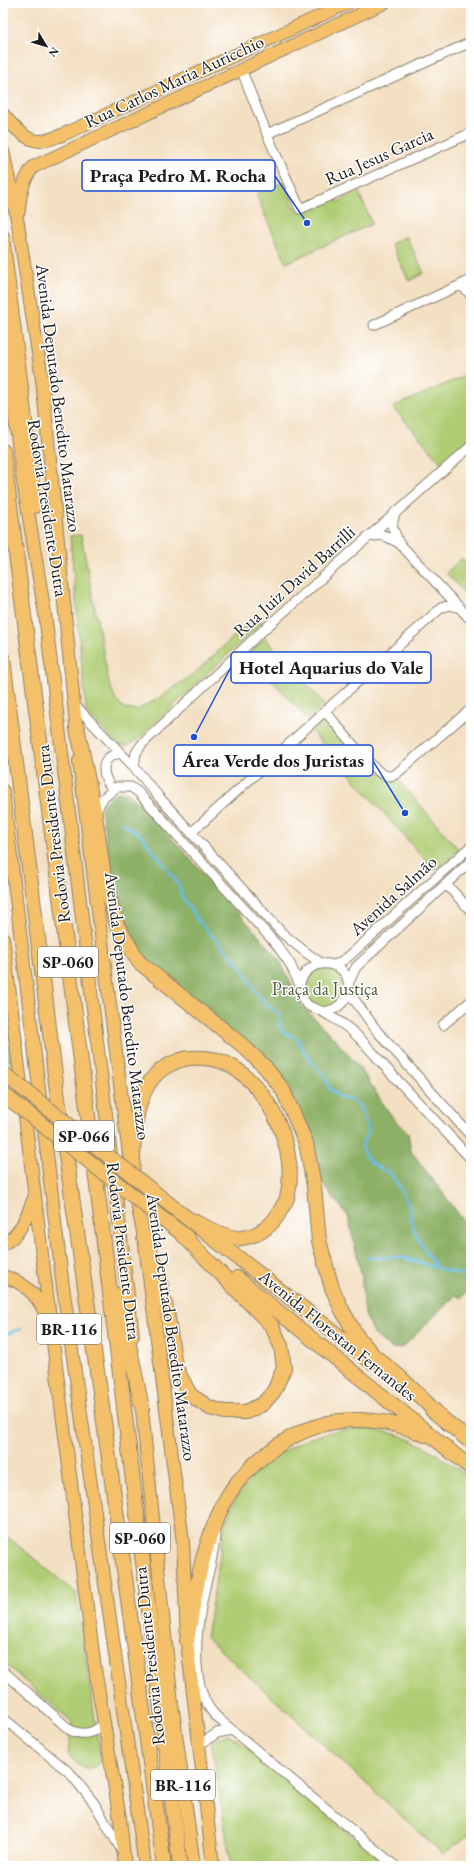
<svg xmlns="http://www.w3.org/2000/svg" width="474" height="1869" font-family="'EB Garamond',serif">
	<rect width="100%" height="100%" fill="#fff"/>
	<filter id="ink" filterUnits="userSpaceOnUse"><feTurbulence type="fractalNoise" baseFrequency=".025" numOctaves="2"/><feDisplacementMap in="SourceGraphic" scale="8" xChannelSelector="R" yChannelSelector="G"/><feConvolveMatrix kernelMatrix="1 2 1 2 8 2 1 2 1" color-interpolation-filters="sRGB"/></filter>
	<filter id="wash" filterUnits="userSpaceOnUse"><feTurbulence type="fractalNoise" baseFrequency=".012" numOctaves="4" result="noise"/><feDisplacementMap in="SourceGraphic" scale="16" xChannelSelector="R" yChannelSelector="G"/><feGaussianBlur stdDeviation="0.9" result="paint"/><feColorMatrix in="noise" values="0 0 0 0 0 0 0 0 0 0 0 0 0 0 0 0 0 1.4 0 .05"/><feComposite in="paint" operator="in"/></filter>
	<g filter="url(#wash)">
		<rect width="100%" height="100%" fill="#f3dfc1"/>
		<path fill="#b0cd74" stroke="#667448" d="M 284,182 L 297,212 L 334,196 L 337,202 L 359,192 L 372,224 L 286,263 L 256,194 Z
			M 406,236 L 424,273 L 409,281 L 391,244 Z
			M 471,373 L 471,443 L 444,466 L 393,407 Z
			M 81,535 L 109,683 L 116,700 L 125,709 L 137,710 L 161,697 L 197,671 L 256,616 L 262,622 L 138,739 L 127,746 L 118,745 L 86,712 L 70,536 Z
			M 462,558 L 466,562 L 465,569 L 471,581 L 471,600 L 446,573 Z
			M 265,638 L 324,704 L 307,719 L 248,654 Z
			M 327,715 L 380,773 L 395,776 L 459,850 L 435,871 L 311,731 Z
			M 329,966 L 344,976 L 345,997 L 329,1009 L 310,1004 L 304,992 L 305,978 L 309,972 Z
			M 362,1428 C 409,1432 435,1451 471,1479 L 471,1833 L 443,1854 L 206,1637 C 210,1612 215,1587 219,1562 C 221,1550 222,1537 225,1526 C 241,1465 303,1430 362,1428 Z
			M 3,1533 L 76,1593 L 101,1760 L 98,1765 C 83,1773 78,1765 68,1754 L 72,1722 L 3,1662 Z
			M 228,1734 L 238,1740 L 388,1866 L 231,1866 L 211,1741 Z"/>
		<path fill="#8cb066" stroke="#546641" d="M 118,792 L 128,793 L 144,807 L 269,947 L 279,959 L 302,1006 L 334,1038 L 362,1071 L 392,1117 L 408,1132 L 411,1151 L 464,1221 L 471,1234 L 471,1288 L 461,1298 L 456,1295 L 403,1347 L 392,1349 L 373,1334 L 365,1315 L 361,1273 L 348,1216 L 324,1186 L 311,1139 L 288,1091 L 143,958 L 127,923 L 114,889 L 101,809 L 104,802 Z
			M 3,986 L 13,1065 L 3,1056 Z"/>
		<g fill="none" stroke-linecap="round" stroke-linejoin="round">
			<path stroke="#68bde4" stroke-width="2.5" d="M 121,822 L 142,836 L 171,874 L 178,884 L 183,899 L 199,922 L 241,966 L 256,992 L 265,1003 L 280,1015 L 279,1026 L 285,1034 L 295,1037 L 298,1039 L 304,1053 L 309,1056 L 312,1063 L 325,1076 L 330,1089 L 339,1097 L 353,1101 L 360,1107 L 369,1132 L 364,1139 L 362,1147 L 366,1157 L 374,1165 L 390,1173 L 400,1188 L 410,1208 L 412,1225 L 419,1241 L 437,1268 L 467,1276
				M 367,1258 L 401,1257 L 437,1268
				M 3,1335 L 21,1329"/>
		</g>
	</g>
	<g filter="url(#ink)">
		<g fill="none" stroke-linecap="round" stroke-linejoin="round">
			<g stroke="#887e6e" stroke-width="11">
				<path id="minor" d="M 241,69 L 267,134 L 300,209 L 471,133
					M 267,134 L 471,42
					M 461,285 L 471,295
					M 374,325 L 471,280
					M 395,512 L 392,526 L 399,543
					M 367,537 L 383,535 L 399,543 L 471,620
					M 74,704 L 134,767 L 159,797 L 282,933 L 304,951 L 322,964
					M 325,711 C 337,725 370,768 384,775 C 389,777 392,776 396,774 L 471,709
					M 134,767 L 136,753 L 142,744 L 260,633 L 471,446
					M 112,789 C 102,775 98,757 120,753
					M 95,814 L 102,799 L 117,787 L 131,787 L 138,792 L 276,944 L 289,962 L 300,985
					M 191,833 L 325,711 L 441,608 L 450,605 L 460,608
					M 446,884 L 471,911
					M 334,966 L 348,957 L 471,846
					M 349,982 L 356,967 L 471,861
					M 348,991 L 377,1031 L 471,1136
					M 323,1012 C 356,1008 356,968 329,964 C 309,961 293,981 303,999 C 308,1009 317,1008 325,1013 C 333,1018 341,1022 348,1028 C 363,1039 375,1056 388,1070 C 416,1100 443,1129 471,1159
					M 443,1025 L 471,1001
					M 215,1534 C 214,1558 206,1579 202,1602 C 196,1632 192,1677 207,1704 C 212,1715 224,1723 232,1730 L 395,1866
					M 3,1671 L 70,1730 C 82,1736 94,1734 104,1723
					M 3,1718 L 70,1773 L 94,1803 L 122,1851
					M 199,1745 L 217,1733 L 232,1730"/>
			</g>
			<g stroke="#887e6e" stroke-width="14">
				<path id="major" d="M 3,114 C 12,125 25,141 40,141 C 47,141 56,137 62,135 L 348,3
					M 3,151 L 18,224 L 42,379 L 77,735
					M 19,211 C 20,193 23,181 33,167 L 384,3
					M 3,236 L 28,437 L 35,507
					M 3,323 L 22,475 L 45,614 L 133,1336
					M 79,761 L 132,1178 L 144,1237 L 183,1542 L 187,1641 L 213,1866
					M 3,791 L 63,1287 L 145,1866
					M 3,938 L 51,1327 L 95,1669 L 120,1819 L 125,1866
					M 3,1244 C 21,1236 27,1214 34,1198
					M 3,1276 C 23,1282 37,1294 45,1313
					M 141,1400 L 172,1704 L 194,1866"/>
			</g>
			<g stroke="#887e6e" stroke-width="16">
				<path id="highway" d="M 3,451 L 100,1210 L 180,1866
					M 3,659 L 58,1099 L 100,1392 L 164,1866
					M 77,727 L 95,815 L 104,877 L 117,925 L 139,962 L 242,1045 L 265,1067 L 283,1090 L 306,1143 L 314,1186 L 319,1241 L 332,1288 L 342,1310 L 356,1335 L 374,1356 L 401,1378 L 440,1416
					M 132,1178 C 134,1141 131,1082 171,1064 C 178,1061 183,1058 191,1058 C 205,1057 219,1059 231,1066 C 271,1089 299,1153 287,1198 C 286,1202 282,1207 280,1211 C 273,1225 259,1236 242,1238 C 229,1240 202,1225 189,1219
					M 164,1200 L 372,1362
					M 155,1213 L 188,1238
					M 144,1237 L 156,1266 L 167,1312 L 175,1366 L 190,1395 L 210,1408 L 225,1412 L 246,1412 L 263,1404 L 274,1391 L 284,1368 L 281,1346 L 272,1326 L 181,1233
					M 237,1278 L 471,1468
					M 119,1295 L 142,1408
					M 432,1410 L 471,1442
					M 187,1641 C 195,1593 202,1545 225,1501 C 242,1469 283,1436 318,1426 C 351,1415 394,1420 425,1435"/>
			</g>
			<use href="#minor" stroke="#fff" stroke-width="9"/>
			<use href="#major" stroke="#f4c16a" stroke-width="12"/>
			<use href="#highway" stroke="#f4c16a" stroke-width="14"/>
			<g stroke="#887e6e" stroke-width="16" stroke-linecap="butt">
				<path id="highway-bridge" d="M 3,1073 L 164,1200
					M 3,1094 L 155,1213"/>
			</g>
			<use href="#highway-bridge" stroke="#f4c16a" stroke-width="14"/>
		</g>
	</g>
	<g text-anchor="middle" dominant-baseline="central" stroke-width="3" stroke-linejoin="round" paint-order="stroke">
		<g fill="#fff" stroke="#606060" stroke-width="1">
			<rect x="38" y="947" width="60" height="30" rx="3"/>
			<rect x="54" y="1121" width="60" height="30" rx="3"/>
			<rect x="37" y="1314" width="64" height="30" rx="3"/>
			<rect x="110" y="1523" width="60" height="30" rx="3"/>
			<rect x="151" y="1770" width="64" height="30" rx="3"/>
		</g>
		<g font-size="17" font-weight="bold" fill="#1c1c1c">
			<text x="68" y="962">SP-060</text>
			<text x="84" y="1136">SP-066</text>
			<text x="69" y="1329">BR-116</text>
			<text x="140" y="1538">SP-060</text>
			<text x="183" y="1785">BR-116</text>
		</g>
		<g font-size="18" fill="#1c1c1c" stroke="#fff">
			<text transform="translate(174 81) rotate(-25)">Rua Carlos Maria Auricchio</text>
			<text transform="translate(379 156) rotate(-24)">Rua Jesus Garcia</text>
			<text transform="translate(59 398) rotate(83)">Avenida Deputado Benedito Matarazzo</text>
			<text transform="translate(48 508) rotate(81)">Rodovia Presidente Dutra</text>
			<text transform="translate(294 581) rotate(-42)">Rua Juiz David Barrilli</text>
			<text transform="translate(53 834) rotate(-97)">Rodovia Presidente Dutra</text>
			<text transform="translate(393 895) rotate(-42)">Avenida Salmão</text>
			<text transform="translate(128 1006) rotate(83)">Avenida Deputado Benedito Matarazzo</text>
			<text transform="translate(124 1251) rotate(83)">Rodovia Presidente Dutra</text>
			<text transform="translate(172 1327) rotate(82)">Avenida Deputado Benedito Matarazzo</text>
			<text transform="translate(338 1335) rotate(39)">Avenida Florestan Fernandes</text>
			<text transform="translate(149 1656) rotate(-96)">Rodovia Presidente Dutra</text>
		</g>
		<g font-size="18" fill="#505a3b" stroke="#fff">
			<text x="325" y="988">Praça da Justiça</text>
		</g>
	</g>
	<path fill="none" stroke="#1d4ed8" stroke-width="1.5" d="M307 223L275 176M194 737L231 667M405 813L373 761"/>
	<g fill="#1d4ed8" stroke="#fff" stroke-width="1.5">
		<circle cx="307" cy="223" r="4"/>
		<circle cx="194" cy="737" r="4"/>
		<circle cx="405" cy="813" r="4"/>
	</g>
	<g fill="#fff" stroke="#1d4ed8" stroke-width="1.5">
		<rect x="82" y="160" width="193" height="31" rx="4"/>
		<rect x="231" y="652" width="200" height="31" rx="4"/>
		<rect x="174" y="745" width="199" height="31" rx="4"/>
	</g>
	<g font-size="19" text-anchor="middle" font-weight="bold" fill="#1c1c1c">
		<text x="178" y="182">Praça Pedro M. Rocha</text>
		<text x="331" y="674">Hotel Aquarius do Vale</text>
		<text x="273" y="767">Área Verde dos Juristas</text>
	</g>
	<rect width="474" height="1869" fill="none" stroke="#fff" stroke-width="16"/>
	<g transform="translate(46 46) rotate(128)" stroke="#ffffff" stroke-width="3" paint-order="stroke">
	<path d="M0-3L7 15L0 10L-7 15Z" fill="#1c1c1c"/>
	<text y="-6" font-size="11" font-weight="bold" text-anchor="middle" fill="#1c1c1c">N</text>
	</g>
</svg>
